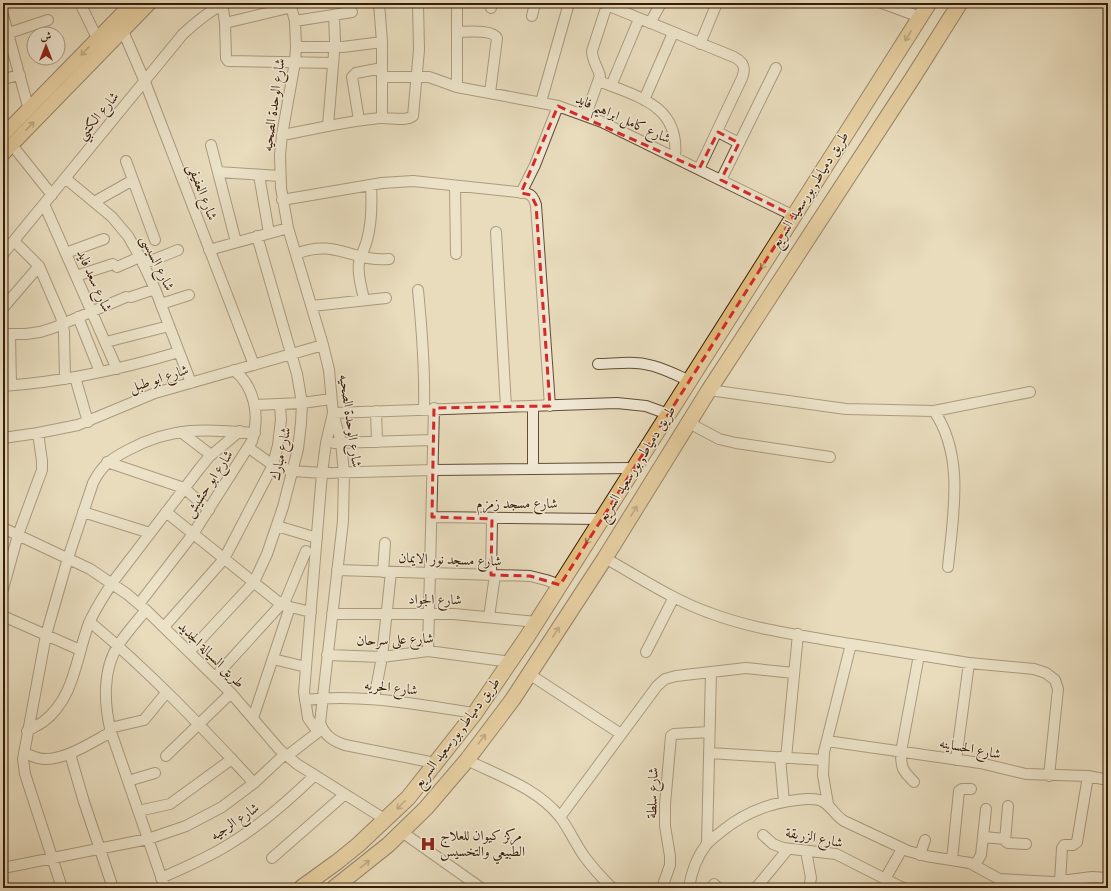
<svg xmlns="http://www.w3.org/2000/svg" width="1111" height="891" font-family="'IM FELL English',Amiri,serif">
	<rect width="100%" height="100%" fill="#e8dcbd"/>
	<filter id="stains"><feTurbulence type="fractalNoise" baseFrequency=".005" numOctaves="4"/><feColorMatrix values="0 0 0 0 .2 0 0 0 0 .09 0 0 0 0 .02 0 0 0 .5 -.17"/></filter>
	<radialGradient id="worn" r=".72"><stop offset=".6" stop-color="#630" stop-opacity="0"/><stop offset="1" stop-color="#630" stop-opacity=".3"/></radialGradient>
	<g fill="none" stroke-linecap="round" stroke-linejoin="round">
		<g stroke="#644c34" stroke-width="12">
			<path id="minor" d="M 80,3 L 97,38
				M 222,3 L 225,23 L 226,58 L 228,61 L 333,63
				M 290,3 L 295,21 L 296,47 L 295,62 L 282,135 L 280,155 L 281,188 L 288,228 L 323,345 L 329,370 L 333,413 L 341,442 L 344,473 L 343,521 L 320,723 C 325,736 333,741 345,745 L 435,763
				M 379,3 L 382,42 L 382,117
				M 602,3 L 734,57 C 744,62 746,68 742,78 L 699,169
				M 882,3 L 920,17
				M 491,8 L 491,3
				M 3,15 L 29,110
				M 532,16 L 535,3
				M 295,21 L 352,12
				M 225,23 L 292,7
				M 650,23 L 661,3
				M 123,31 L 145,82 L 254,365
				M 457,32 C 467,32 492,29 497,38 L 490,93
				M 3,35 L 48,20
				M 700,44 L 717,3
				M 296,47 L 343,47 L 382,42
				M 382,77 L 429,77 L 457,87 L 558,106 L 602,122 L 794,216
				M 3,79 L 20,75
				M 599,81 C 638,97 680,105 675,157
				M 611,86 L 639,19
				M 457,87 L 457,3
				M 644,100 L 673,33
				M 541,102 L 569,3
				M 586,115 L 600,76 C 598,67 592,61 592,51 L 607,5
				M 359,120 L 352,77 L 356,73 L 382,68
				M 328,126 L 335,41 L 334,15
				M 718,132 L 739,143
				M 282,135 C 315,129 347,121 380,118 C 390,117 405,122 413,116 L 419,50 L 418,3
				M 12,145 L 52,195
				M 211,145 L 236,242
				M 126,161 L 155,240
				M 218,172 L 280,176
				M 259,175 L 269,233
				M 65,178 L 112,217 L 128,236 L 140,257 L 155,289 L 191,383
				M 721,180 L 776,68
				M 455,186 L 456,254
				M 521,193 L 535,165 L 558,106
				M 282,200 L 382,183 L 413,181 L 526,193 C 532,195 534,198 536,205 L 550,406
				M 94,202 L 133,180
				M 44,204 L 117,369
				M 496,232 L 506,407
				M 14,241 L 39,266 L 61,317 L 64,332 L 65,379
				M 209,250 L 288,228
				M 66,253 L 104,239
				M 3,254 L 183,34 C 196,22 208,12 223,4
				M 296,254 C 335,238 351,262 389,259
				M 143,264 L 178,250
				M 117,267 L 140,257
				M 76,276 L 113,264
				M 418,290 C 422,330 425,369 424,409
				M 131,297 L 155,289
				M 364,300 C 362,288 357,275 359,263 C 361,255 365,248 367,240 C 372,222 372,203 371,185
				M 161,304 L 189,295
				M 312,306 L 386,298
				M 3,308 L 39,266
				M 78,317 L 100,372
				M 3,334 L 26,334 L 40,332 L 53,328 L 126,297
				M 10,334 L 11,385
				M 106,342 L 169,326
				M 598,364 C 610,364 623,362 636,363 C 655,364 672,373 690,381
				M 75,377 L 88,422
				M 3,386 C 63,382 122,369 179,352
				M 709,390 L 846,409 L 934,411 C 965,456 953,516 948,567
				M 255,405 L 302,403 L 331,399
				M 376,411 L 377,442
				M 934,411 L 1030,392
				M 689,423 L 719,439 L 736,443 L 830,457
				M 181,432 L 211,455
				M 3,438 L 38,433 L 78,425 L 155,393 L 323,345
				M 334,443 L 433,440
				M 249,448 L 273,465 L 293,471 L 322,473 L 433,470 L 634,468
				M 107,462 L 184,488 L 209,510
				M 533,468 L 533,406
				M 83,512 L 150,533
				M 166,512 L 282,605 L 311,612
				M 432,517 L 602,519
				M 277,526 L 317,538
				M 3,528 L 90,569 L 127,594 L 146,610 L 231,693 L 279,749 L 297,764 L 386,820
				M 605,558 C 639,577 673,600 710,613 C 755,630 804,636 851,644 L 824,752 L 823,775 L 828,804
				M 337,570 L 530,576 L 546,580 L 560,585
				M 383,572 L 385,543
				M 491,575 L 492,519
				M 3,589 L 18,535 L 42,470 L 42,461 L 38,433
				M 139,604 L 193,534 L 252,441 C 260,416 255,387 234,370
				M 146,610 C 137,621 127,632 119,644 C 102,669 104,705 111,732 L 165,888
				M 332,614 L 454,614 L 537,622
				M 3,616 L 80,650
				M 489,617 L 495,575
				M 90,622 C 149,671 202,727 254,783
				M 164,627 L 224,559 L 273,465 L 278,445 L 281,420 L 280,404
				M 851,644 L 969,663 L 1034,669 L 1046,673 L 1055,680 L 1058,689 L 1049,776
				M 428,651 L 434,408
				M 189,652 L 254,582 L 267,554 L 283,507 L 298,449 L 301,423 L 302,403 L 297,374 L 257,236
				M 646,652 L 674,597
				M 327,655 L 382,657 L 428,651 L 511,662
				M 273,659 L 306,667
				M 529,674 L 621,734
				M 215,677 L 286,599 L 306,551
				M 374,699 L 382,657 L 391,572
				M 305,700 C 361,693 419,705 475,713
				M 253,718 L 290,607
				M 110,728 L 144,720 L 166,693
				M 27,731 C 32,728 38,725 43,722 C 75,698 76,657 89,623 C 95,609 104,596 112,583 L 200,468 L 209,457 L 240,431
				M 318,732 L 308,718 L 304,692 L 322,473 L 326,443 L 333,413 L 617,403 L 646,406 L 668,414
				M 827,741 L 980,763 L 1026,774 L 1088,776 L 1108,780
				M 24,753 C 28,754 33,757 38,758 C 60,764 92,742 111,732
				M 709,753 L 823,760
				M 70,754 L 84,802 L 113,888
				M 166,756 L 231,693
				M 287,756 L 322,729
				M 780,757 L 784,802
				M 786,758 L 798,634
				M 467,760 C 499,776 537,788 560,817 C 569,829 575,843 584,856 C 592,867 602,878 612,888
				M 956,760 L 969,663
				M 128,781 L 155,773
				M 914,782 C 902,770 901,768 901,752 L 919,655
				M 1008,806 L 1005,841 L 1008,843 L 1026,844
				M 138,811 L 170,804 L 232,759
				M 560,817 L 657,686 L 665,679 L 676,676 L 746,668 L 794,673
				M 402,832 L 481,888
				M 763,835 L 773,844 L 783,848 L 836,854 L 903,888
				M 984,837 L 1005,839
				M 707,844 L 711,672
				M 806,851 L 811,878 L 809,888
				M 920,855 L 925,840
				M 272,858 L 344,795
				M 952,860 L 959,791 L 962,789 L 971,789
				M 975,865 L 981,855 L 986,809
				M 3,868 L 148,839 L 186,826 L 222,807 L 254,783 L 285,754
				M 161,878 C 184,868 207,858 228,845 C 260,826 287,802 314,776
				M 885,879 L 902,849
				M 1060,882 L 1062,848 L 1064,845 L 1073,845 L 1077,842 L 1088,776
				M 3,884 L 4,888
				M 714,884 L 718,888
				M 62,888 L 25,774 L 23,759 L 46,635 L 68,558 L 93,483 C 102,465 111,459 128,450 C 172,426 207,429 255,433
				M 662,888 L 670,865 L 670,856 L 665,826 L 665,804 L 671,736 L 674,734 L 709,732
				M 689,888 C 691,874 697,857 706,845 C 710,840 716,836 722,831 C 744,813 769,803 797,800 C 804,799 812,798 819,800 C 830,803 834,815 844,821 L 908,851 L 926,856 L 970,863 L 999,879 L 1053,882 L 1092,877 L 1108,878
				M 756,888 L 788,849"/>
		</g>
		<g stroke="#381c06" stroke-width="15">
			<path id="major" d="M 3,135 L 132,3
				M 3,154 L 150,3"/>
		</g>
		<g stroke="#381c06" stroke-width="17">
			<path id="highway" d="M 301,888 L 337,862 L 358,845 L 408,798 L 475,713 L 527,637 L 929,3
				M 334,888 L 388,845 L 426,808 L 467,760 L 513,699 L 605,558 L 709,390 L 912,79 L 960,3"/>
		</g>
		<use href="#minor" stroke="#f0e8d4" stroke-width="10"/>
		<use href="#major" stroke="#e4be7e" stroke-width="13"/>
		<use href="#highway" stroke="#e4be7e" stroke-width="15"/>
	</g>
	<defs><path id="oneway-shaft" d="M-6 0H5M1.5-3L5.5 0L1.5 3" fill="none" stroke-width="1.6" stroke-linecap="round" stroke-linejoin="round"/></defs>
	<g stroke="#8e6d42">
		<use href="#oneway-shaft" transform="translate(908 36) rotate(122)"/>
		<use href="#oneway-shaft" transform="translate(85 51) rotate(133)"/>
		<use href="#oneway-shaft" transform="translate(30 126) rotate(-46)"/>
		<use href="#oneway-shaft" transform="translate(764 264) rotate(122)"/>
		<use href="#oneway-shaft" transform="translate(634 511) rotate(-58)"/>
		<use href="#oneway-shaft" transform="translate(589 539) rotate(122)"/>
		<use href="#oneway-shaft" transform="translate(556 632) rotate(-57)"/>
		<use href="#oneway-shaft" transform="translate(482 739) rotate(-53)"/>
		<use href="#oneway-shaft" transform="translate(401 805) rotate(135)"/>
		<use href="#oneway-shaft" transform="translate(365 864) rotate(-39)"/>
	</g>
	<path d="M0 0H1111V891H0ZM 558,106 L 699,169 L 718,132 L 739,143 L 721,180 L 794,216 L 560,585 L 530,576 L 491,575 L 492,519 L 432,517 L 434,408 L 550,406 L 536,205 L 531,195 L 521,193 Z" fill="#e8dcbd" fill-opacity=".55" fill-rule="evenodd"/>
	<path fill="none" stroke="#d62828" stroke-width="3" stroke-dasharray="8 5" stroke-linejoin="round" d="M 558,106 L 699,169 L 718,132 L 739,143 L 721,180 L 794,216 L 560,585 L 530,576 L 491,575 L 492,519 L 432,517 L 434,408 L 550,406 L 536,205 L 531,195 L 521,193 Z"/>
	<defs>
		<g id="hospital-bare" transform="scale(1.2)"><path d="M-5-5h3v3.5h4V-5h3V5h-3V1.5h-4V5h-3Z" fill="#8f2418" stroke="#f0e8d4" stroke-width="2.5" paint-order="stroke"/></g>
	</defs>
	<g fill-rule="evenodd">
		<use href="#hospital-bare" x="428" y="844"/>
	</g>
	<g text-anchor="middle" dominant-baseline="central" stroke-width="3" stroke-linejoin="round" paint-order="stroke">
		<g font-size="14" fill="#381c06" stroke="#f0e8d4">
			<text transform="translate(274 105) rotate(-82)">شارع الوحدة الصحيه</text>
			<text transform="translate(98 116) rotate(-50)">شارع الكتبي</text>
			<text transform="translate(623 119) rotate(24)">شارع كامل ابراهيم فايد</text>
			<text transform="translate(810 190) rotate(-58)">طريق دمياط, بورسعيد السريع</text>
			<text transform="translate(202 192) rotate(69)">شارع العفيفى</text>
			<text transform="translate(157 263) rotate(64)">شارع السيسى</text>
			<text transform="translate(94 281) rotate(66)">شارع سعد فايد</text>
			<text transform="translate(159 379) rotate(-18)">شارع ابو طبل</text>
			<text transform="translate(350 421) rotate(82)">شارع الوحدة الصحيه</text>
			<text transform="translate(281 454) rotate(-78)">شارع مبارك</text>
			<text transform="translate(637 464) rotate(-58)">طريق دمياط, بورسعيد السريع</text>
			<text transform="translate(209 484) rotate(-57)">شارع ابو حشيش</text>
			<text x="517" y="504">شارع مسجد زمزم</text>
			<text transform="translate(450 560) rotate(2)">شارع مسجد نور الايمان</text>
			<text transform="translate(435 600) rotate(1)">شارع الجواد</text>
			<text transform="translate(395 640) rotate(-2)">شارع على سرحان</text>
			<text transform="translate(211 655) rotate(45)">طريق السيالة الجديد</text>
			<text transform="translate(391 688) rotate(6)">شارع الحريه</text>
			<text transform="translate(457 733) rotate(-53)">طريق دمياط, بورسعيد السريع</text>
			<text transform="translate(970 749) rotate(11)">شارع الحساينه</text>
			<text transform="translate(653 793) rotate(-88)">شارع سلطة</text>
			<text transform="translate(235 822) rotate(-34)">شارع الرجيه</text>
			<text transform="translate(814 838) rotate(11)">شارع الزريقة</text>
		</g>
		<g font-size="14" fill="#381c06" stroke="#f0e8d4" text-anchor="start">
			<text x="440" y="836">مركز كيوان للعلاج<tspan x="440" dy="16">الطبيعي والتخسيس</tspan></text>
		</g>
	</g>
	<rect width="1111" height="891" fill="none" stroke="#e8dcbd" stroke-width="16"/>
	<rect x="4" y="4" width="1103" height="883" fill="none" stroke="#381c06" stroke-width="2"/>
	<rect x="8" y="8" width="1095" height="875" fill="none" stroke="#381c06"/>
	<g transform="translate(46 46)"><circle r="19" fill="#f0e8d4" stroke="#a69682"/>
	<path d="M0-3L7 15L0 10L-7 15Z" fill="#8f2418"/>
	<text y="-6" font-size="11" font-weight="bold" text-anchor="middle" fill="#381c06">ش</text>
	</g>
	<rect width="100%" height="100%" filter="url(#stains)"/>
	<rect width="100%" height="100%" fill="url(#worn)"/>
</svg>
